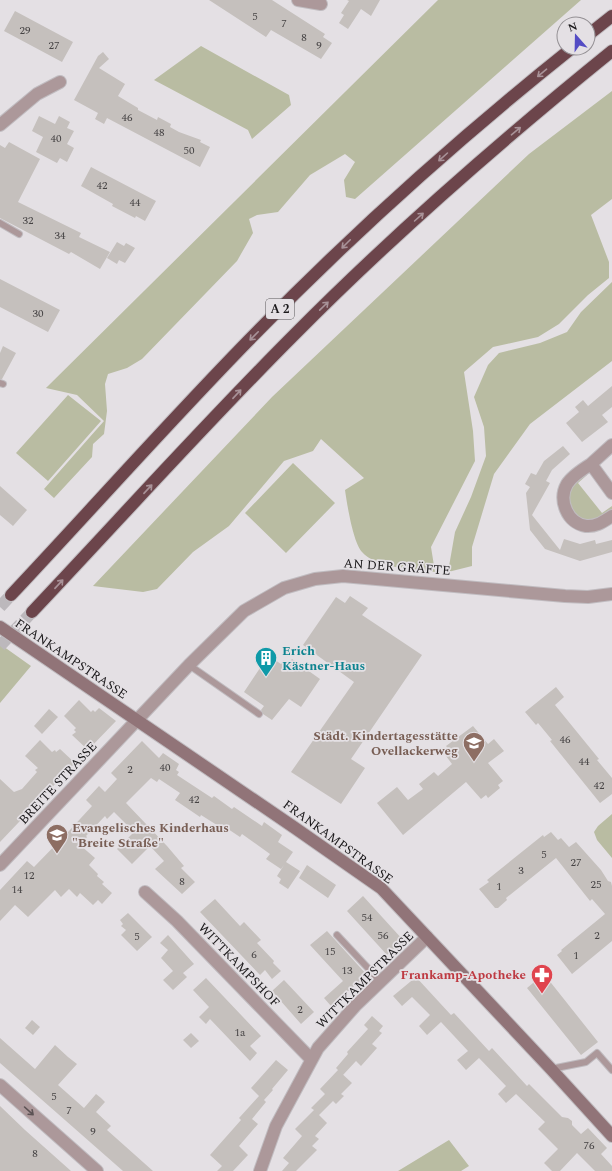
<svg xmlns="http://www.w3.org/2000/svg" width="612" height="1171" font-family="Spectral,serif">
	<rect width="100%" height="100%" fill="#e4e0e4"/>
	<path fill="#b9bca2" d="M 438,0 L 581,0 L 355,199 L 346,197 L 344,180 L 355,162 L 345,154 L 310,175 L 278,212 L 257,215 L 249,219 L 253,233 L 237,261 L 142,359 L 127,368 L 108,374 L 105,384 L 107,411 L 104,434 L 93,444 L 92,457 L 54,498 L 44,489 L 104,421 L 77,395 L 46,388 Z
		M 201,46 L 289,95 L 291,105 L 252,139 L 248,130 L 154,80 Z
		M 612,91 L 612,199 L 591,215 L 609,262 L 609,278 L 588,295 L 559,324 L 538,337 L 493,347 L 464,372 L 473,431 L 475,461 L 431,547 L 435,572 C 415,569 375,568 362,552 C 353,542 347,504 345,490 L 364,478 L 321,439 L 313,451 L 284,461 L 229,526 L 193,552 L 157,589 L 143,592 L 93,586 L 272,397 L 529,154 Z
		M 612,282 L 612,361 L 530,424 L 494,474 L 472,547 L 472,566 L 448,572 L 455,532 L 471,497 L 486,456 L 484,427 L 474,397 L 488,365 L 499,353 L 540,343 L 567,332 L 581,312 Z
		M 68,395 L 101,421 L 48,481 L 16,453 Z
		M 293,463 L 335,503 L 286,553 L 245,513 Z
		M 585,473 L 587,475 L 578,483 L 602,513 L 612,506 L 612,509 C 606,513 601,519 593,520 C 577,522 562,504 570,488 C 573,482 580,477 585,473 Z
		M 0,644 L 31,666 L 0,703 Z
		M 612,814 L 612,858 L 597,840 L 594,832 L 598,826 Z
		M 449,1140 L 469,1166 L 461,1171 L 398,1171 Z"/>
	<path fill="#c5c0bd" d="M 209,0 L 272,0 L 325,34 L 323,37 L 332,43 L 321,59 L 271,30 L 266,37 Z
		M 347,0 L 380,0 L 371,16 L 361,9 L 348,29 L 339,23 L 344,15 L 341,13 L 349,1 Z
		M 15,11 L 73,42 L 62,62 L 4,31 Z
		M 103,52 L 109,59 L 99,68 L 125,84 L 118,96 L 138,108 L 138,110 L 157,120 L 158,117 L 171,124 L 170,127 L 179,132 L 201,140 L 200,142 L 210,147 L 200,167 L 107,118 L 104,124 L 95,119 L 98,113 L 74,100 L 98,56 Z
		M 39,116 L 55,124 L 59,116 L 70,122 L 67,128 L 74,131 L 67,144 L 74,148 L 67,162 L 60,158 L 57,163 L 36,152 L 43,137 L 32,131 Z
		M 9,142 L 40,159 L 18,202 L 81,233 L 79,237 L 110,252 L 100,269 L 71,252 L 69,254 L 0,218 L 0,145 L 5,148 Z
		M 91,167 L 156,201 L 145,221 L 136,216 L 135,218 L 112,206 L 113,204 L 81,186 Z
		M 117,242 L 124,246 L 126,243 L 135,248 L 125,263 L 119,260 L 117,264 L 107,258 Z
		M 0,279 L 60,310 L 48,332 L 0,307 Z
		M 3,346 L 16,353 L 2,379 L 0,379 L 0,353 Z
		M 612,386 L 612,407 L 602,415 L 608,422 L 582,442 L 566,423 L 579,412 L 575,407 L 583,400 L 588,406 Z
		M 563,446 L 570,454 L 552,470 L 546,481 L 550,483 L 532,515 L 560,550 L 564,539 L 580,544 L 595,540 L 596,544 L 612,540 L 612,552 L 580,561 L 545,549 L 530,530 L 526,493 L 530,487 L 525,484 L 531,473 L 536,475 L 544,461 Z
		M 0,486 L 27,510 L 13,526 L 0,515 Z
		M 350,596 L 368,608 L 362,615 L 422,655 L 351,759 L 365,768 L 341,804 L 291,772 L 354,682 L 303,645 L 336,597 L 345,603 Z
		M 266,654 L 281,664 L 283,660 L 288,664 L 292,659 L 320,679 L 301,707 L 289,699 L 272,720 L 263,714 L 261,710 L 264,706 L 244,692 L 260,668 L 258,666 Z
		M 556,687 L 564,697 L 555,705 L 599,759 L 597,760 L 612,778 L 612,794 L 600,803 L 550,741 L 552,740 L 538,723 L 536,725 L 525,712 Z
		M 79,700 L 91,712 L 93,710 L 95,712 L 99,708 L 116,721 L 88,750 L 72,735 L 76,732 L 74,730 L 76,728 L 64,716 Z
		M 49,709 L 58,717 L 42,734 L 34,726 Z
		M 473,726 L 488,744 L 494,739 L 504,751 L 488,763 L 503,781 L 498,785 L 500,788 L 488,798 L 486,795 L 481,799 L 466,782 L 403,835 L 377,803 L 397,787 L 408,800 L 423,789 L 419,784 L 434,772 L 438,776 L 452,764 L 446,756 L 451,752 L 446,746 Z
		M 40,740 L 52,752 L 55,750 L 56,752 L 60,749 L 75,763 L 0,842 L 0,779 L 14,792 L 22,789 L 37,772 L 35,770 L 38,768 L 25,756 Z
		M 142,741 L 159,758 L 163,753 L 179,764 L 176,770 L 179,772 L 177,775 L 212,798 L 214,796 L 232,809 L 234,807 L 262,826 L 264,822 L 282,835 L 278,842 L 293,852 L 286,862 L 300,871 L 288,889 L 279,883 L 281,879 L 277,876 L 284,865 L 281,869 L 266,859 L 270,854 L 242,834 L 240,837 L 222,825 L 220,827 L 201,815 L 200,817 L 175,800 L 180,793 L 159,779 L 157,782 L 151,778 L 126,803 L 167,846 L 184,866 L 181,868 L 195,882 L 182,894 L 155,869 L 164,861 L 150,846 L 132,864 L 117,849 L 134,832 L 114,812 L 107,819 L 105,816 L 86,836 L 87,837 L 80,845 L 95,858 L 89,865 L 98,874 L 97,876 L 104,882 L 102,884 L 112,893 L 102,904 L 98,900 L 93,905 L 80,893 L 77,897 L 69,889 L 61,897 L 55,890 L 28,917 L 15,905 L 0,921 L 0,890 L 27,861 L 34,867 L 69,831 L 92,806 L 86,800 L 99,786 L 105,792 L 117,779 L 111,773 Z
		M 551,832 L 558,840 L 561,838 L 569,847 L 576,842 L 601,870 L 608,881 L 611,882 L 612,886 L 612,941 L 572,974 L 557,955 L 562,951 L 561,950 L 605,914 L 592,899 L 590,901 L 556,858 L 506,898 L 507,900 L 498,908 L 495,908 L 479,889 L 489,882 L 487,880 L 533,843 L 543,835 L 544,837 Z
		M 307,865 L 336,885 L 328,898 L 299,878 Z
		M 363,896 L 403,940 L 387,955 L 347,911 Z
		M 215,899 L 240,926 L 244,922 L 261,940 L 257,943 L 274,961 L 273,963 L 281,971 L 272,979 L 265,970 L 260,975 L 200,912 Z
		M 128,913 L 152,937 L 137,951 L 121,935 L 126,930 L 121,926 L 123,924 L 120,920 Z
		M 327,931 L 367,975 L 331,1006 L 324,998 L 343,981 L 310,945 Z
		M 168,935 L 194,964 L 183,973 L 187,977 L 173,990 L 163,980 L 173,971 L 161,958 L 168,950 L 160,943 Z
		M 544,974 L 598,1042 L 581,1055 L 527,988 Z
		M 416,977 L 451,1015 L 454,1013 L 489,1051 L 492,1048 L 527,1086 L 529,1084 L 562,1117 L 568,1118 L 572,1121 L 572,1125 L 581,1134 L 588,1128 L 607,1148 L 601,1154 L 612,1166 L 612,1171 L 595,1171 L 577,1153 L 560,1171 L 552,1171 L 544,1163 L 558,1149 L 538,1129 L 545,1122 L 516,1094 L 506,1103 L 498,1094 L 506,1086 L 479,1058 L 466,1070 L 457,1060 L 468,1051 L 441,1022 L 427,1035 L 419,1026 L 430,1015 L 412,997 L 402,1006 L 393,996 Z
		M 206,978 L 261,1036 L 250,1046 L 257,1053 L 250,1061 L 210,1019 L 206,1024 L 199,1017 L 209,1007 L 193,990 Z
		M 284,980 L 314,1012 L 301,1024 L 272,991 Z
		M 372,1016 L 383,1026 L 379,1031 L 382,1033 L 372,1044 L 377,1048 L 361,1066 L 356,1061 L 343,1075 L 336,1068 L 348,1054 L 347,1052 L 368,1029 L 364,1025 Z
		M 32,1020 L 40,1027 L 33,1035 L 25,1028 Z
		M 191,1033 L 199,1041 L 191,1048 L 183,1040 Z
		M 0,1038 L 35,1069 L 55,1045 L 68,1057 L 77,1064 L 58,1085 L 84,1108 L 96,1094 L 101,1098 L 105,1102 L 96,1112 L 111,1126 L 107,1130 L 153,1171 L 123,1171 L 0,1063 Z
		M 276,1060 L 288,1070 L 272,1089 L 273,1090 L 264,1100 L 266,1102 L 252,1119 L 258,1124 L 239,1146 L 248,1155 L 233,1171 L 217,1171 L 222,1166 L 210,1155 L 241,1120 L 239,1118 L 259,1096 L 251,1088 Z
		M 338,1070 L 352,1083 L 341,1094 L 344,1096 L 336,1104 L 333,1101 L 319,1115 L 327,1123 L 315,1136 L 319,1139 L 312,1146 L 317,1150 L 296,1171 L 282,1171 L 289,1163 L 283,1158 L 302,1136 L 295,1129 L 314,1110 L 311,1108 L 325,1094 L 320,1089 Z
		M 0,1106 L 25,1130 L 71,1171 L 0,1171 Z"/>
	<g fill="none" stroke-linecap="round" stroke-linejoin="round">
		<path stroke="#bcb8bc" stroke-width="12" stroke-dasharray="12 6" stroke-linecap="butt" d="M 0,607 L 11,595
			M 0,646 L 32,612"/>
		<g stroke="#c0bcc0" stroke-width="8">
			<path id="lane" d="M 0,223 L 19,234
				M 0,383 L 3,384
				M 189,665 L 259,714
				M 337,935 L 381,982
				M 551,1069 L 586,1062 L 597,1053 L 612,1070"/>
		</g>
		<g stroke="#c0bcc0" stroke-width="14">
			<path id="street" d="M 298,0 L 321,4
				M 0,125 L 37,94 L 60,82
				M 612,445 L 591,464 L 612,493
				M 591,464 C 583,469 572,476 567,484 C 558,500 567,523 586,526 C 597,527 604,521 612,516
				M 0,865 L 189,665 L 244,611 L 284,588 L 315,579 L 343,576 L 565,596 L 588,597 L 612,594
				M 145,892 L 177,921 L 311,1059
				M 0,1085 L 97,1171
				M 260,1171 L 276,1126 L 318,1048 L 355,1006 L 427,937"/>
		</g>
		<g stroke="#c0bcc0" stroke-width="14">
			<path id="secondary" d="M 0,627 L 295,828 L 381,888 L 551,1069 L 612,1136"/>
		</g>
		<g stroke="#c0bcc0" stroke-width="14">
			<path id="highway" d="M 588,35 L 612,16
				M 11,595 C 90,511 167,424 248,341 C 349,237 458,139 572,48
				M 32,612 C 119,520 204,425 294,335 C 394,234 502,140 612,51"/>
		</g>
		<use href="#lane" stroke="#ac989a" stroke-width="6"/>
		<use href="#street" stroke="#ac989a" stroke-width="12"/>
		<use href="#secondary" stroke="#917478" stroke-width="12"/>
		<use href="#highway" stroke="#6c454b" stroke-width="12"/>
	</g>
	<defs><path id="oneway-shaft" d="M-6 0H5M1.5-3L5.5 0L1.5 3" fill="none" stroke-width="1.6" stroke-linecap="round" stroke-linejoin="round"/></defs>
	<g stroke="#a89298">
		<use href="#oneway-shaft" transform="translate(542 73) rotate(140)"/>
		<use href="#oneway-shaft" transform="translate(516 131) rotate(-40)"/>
		<use href="#oneway-shaft" transform="translate(443 157) rotate(138)"/>
		<use href="#oneway-shaft" transform="translate(419 217) rotate(-42)"/>
		<use href="#oneway-shaft" transform="translate(346 244) rotate(135)"/>
		<use href="#oneway-shaft" transform="translate(324 306) rotate(-44)"/>
		<use href="#oneway-shaft" transform="translate(254 336) rotate(135)"/>
		<use href="#oneway-shaft" transform="translate(237 394) rotate(-47)"/>
		<use href="#oneway-shaft" transform="translate(148 489) rotate(-47)"/>
		<use href="#oneway-shaft" transform="translate(59 584) rotate(-47)"/>
	</g>
	<use stroke="#5c5254" href="#oneway-shaft" transform="translate(29 1111) rotate(42)"/>
	<defs>
		<g id="building-pin" transform="scale(1.15)"><path d="M0 17L-7.5 6A9.5 9.5 0 1 1 7.5 6Z" fill="#0f9aa8" stroke="#e4e0e4"/><path d="M-4-6H4V6H1V3H-1V6H-4ZM-2.5-4.3h1.7v1.8h-1.7ZM.8-4.3h1.7v1.8H.8ZM-2.5-1h1.7V.8h-1.7ZM.8-1h1.7V.8H.8Z" fill="#fff"/></g>
		<g id="school-pin" transform="scale(1.15)"><path d="M0 17L-7.5 6A9.5 9.5 0 1 1 7.5 6Z" fill="#8d6e63" stroke="#e4e0e4"/><path d="M0-5L7-2L0 1L-7-2ZM-4 1L0 2.5L4 1V4Q0 6-4 4Z" fill="#fff"/></g>
		<g id="pharmacy-pin" transform="scale(1.15)"><path d="M0 17L-7.5 6A9.5 9.5 0 1 1 7.5 6Z" fill="#e0444e" stroke="#e4e0e4"/><path d="M-2-6h4v4h4v4h-4v4h-4v-4h-4v-4h4Z" fill="#fff"/></g>
	</defs>
	<g fill-rule="evenodd">
		<use href="#building-pin" x="266" y="658"/>
		<use href="#school-pin" x="474" y="743"/>
		<use href="#school-pin" x="57" y="835"/>
		<use href="#pharmacy-pin" x="542" y="975"/>
	</g>
	<g text-anchor="middle" dominant-baseline="central" stroke-width="3.5" stroke-linejoin="round" paint-order="stroke">
		<g font-size="11" fill="#464344">
			<text x="255" y="16">5</text>
			<text x="284" y="23">7</text>
			<text x="25" y="30">29</text>
			<text x="304" y="37">8</text>
			<text x="54" y="45">27</text>
			<text x="319" y="45">9</text>
			<text x="127" y="117">46</text>
			<text x="159" y="132">48</text>
			<text x="56" y="138">40</text>
			<text x="189" y="150">50</text>
			<text x="102" y="185">42</text>
			<text x="135" y="202">44</text>
			<text x="28" y="220">32</text>
			<text x="60" y="235">34</text>
			<text x="38" y="313">30</text>
			<text x="565" y="739">46</text>
			<text x="584" y="761">44</text>
			<text x="165" y="767">40</text>
			<text x="130" y="769">2</text>
			<text x="599" y="785">42</text>
			<text x="194" y="799">42</text>
			<text x="544" y="854">5</text>
			<text x="576" y="862">27</text>
			<text x="521" y="870">3</text>
			<text x="29" y="875">12</text>
			<text x="182" y="881">8</text>
			<text x="596" y="884">25</text>
			<text x="499" y="886">1</text>
			<text x="17" y="889">14</text>
			<text x="367" y="917">54</text>
			<text x="383" y="935">56</text>
			<text x="597" y="935">2</text>
			<text x="137" y="936">5</text>
			<text x="330" y="951">15</text>
			<text x="254" y="954">6</text>
			<text x="576" y="955">1</text>
			<text x="347" y="970">13</text>
			<text x="300" y="1009">2</text>
			<text x="240" y="1032">1a</text>
			<text x="54" y="1096">5</text>
			<text x="69" y="1110">7</text>
			<text x="93" y="1131">9</text>
			<text x="589" y="1145">76</text>
			<text x="35" y="1153">8</text>
		</g>
		<rect fill="#e4e0e4" stroke="#575557" stroke-width="1" x="266" y="299" width="28" height="20" rx="3"/>
		<g font-size="12" font-weight="bold" fill="#1b191b">
			<text x="280" y="309">A 2</text>
		</g>
		<g font-size="13" fill="#1b191b" stroke="#e4e0e4">
			<text transform="translate(397 567) rotate(4)">AN DER GRÄFTE</text>
			<text transform="translate(71 659) rotate(34)">FRANKAMPSTRASSE</text>
			<text transform="translate(58 783) rotate(-47)">BREITE STRASSE</text>
			<text transform="translate(338 842) rotate(36)">FRANKAMPSTRASSE</text>
			<text transform="translate(239 965) rotate(46)">WITTKAMPSHOF</text>
			<text transform="translate(365 980) rotate(-45)">WITTKAMPSTRASSE</text>
		</g>
		<g font-size="13" font-weight="bold" fill="#0d838f" stroke="#e4e0e4" text-anchor="start">
			<text x="282" y="651">Erich<tspan x="282" dy="15">Kästner-Haus</tspan></text>
		</g>
		<g font-size="13" font-weight="bold" fill="#785e54" stroke="#e4e0e4" text-anchor="end">
			<text x="458" y="736">Städt. Kindertagesstätte<tspan x="458" dy="15">Ovellackerweg</tspan></text>
			<text x="72" y="828" text-anchor="start">Evangelisches Kinderhaus<tspan x="72" dy="15">"Breite Straße"</tspan></text>
		</g>
		<g font-size="13" font-weight="bold" fill="#be3a42" stroke="#e4e0e4" text-anchor="end">
			<text x="526" y="975">Frankamp-Apotheke</text>
		</g>
	</g>
	<g transform="translate(576 36) rotate(340)"><circle r="19" fill="#e4e0e4" stroke="#949094"/>
	<path d="M0-3L7 15L0 10L-7 15Z" fill="#544cc4"/>
	<text y="-6" font-size="11" font-weight="bold" text-anchor="middle" fill="#1b191b">N</text>
	</g>
</svg>
